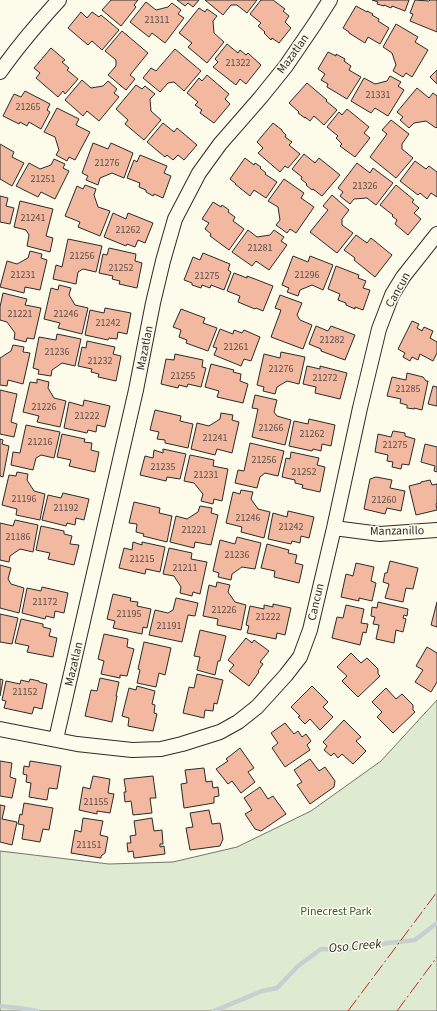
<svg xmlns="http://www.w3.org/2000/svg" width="437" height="1011" font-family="'Source Sans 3',sans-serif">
	<rect width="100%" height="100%" fill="#fdfbea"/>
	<path fill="#deebd1" stroke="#74746e" d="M 437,700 L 437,1011 L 0,1011 L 0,851 L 109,864 L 173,862 L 237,847 L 311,811 L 381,761 Z"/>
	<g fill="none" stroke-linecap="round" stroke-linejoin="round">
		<path stroke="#c7d0d0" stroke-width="4.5" d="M 0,1006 L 19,1008 L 37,1011
			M 214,1011 L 262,991 L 277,988 L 298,966 L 321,949 L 342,950 L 380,944 L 415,940 L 437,923"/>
	</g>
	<path fill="#f2b8a0" stroke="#2b2b2b" d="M 111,0 L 138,0 L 134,5 L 136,7 L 121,26 L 102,10 Z
		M 177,0 L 199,0 L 193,7 L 188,3 L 185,6 Z
		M 205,0 L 257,0 L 247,13 L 237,5 L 231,5 L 223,15 Z
		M 261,0 L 273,0 L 285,9 L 283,11 L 289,16 L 285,22 L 291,28 L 279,43 L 272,38 L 271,40 L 264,33 L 265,32 L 258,26 L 261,23 L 250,14 Z
		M 372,0 L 409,0 L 405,11 L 392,6 L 391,8 L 384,5 L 384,6 L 377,4 L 378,2 Z
		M 415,0 L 429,1 L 430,0 L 437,0 L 437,32 L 410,21 L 413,14 L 410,13 Z
		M 146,2 L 156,10 L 168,7 L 172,3 L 181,10 L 178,14 L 184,18 L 165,43 L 152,33 L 149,37 L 130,22 Z
		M 356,6 L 367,12 L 367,11 L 373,14 L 372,15 L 379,19 L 378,21 L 389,28 L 380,44 L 368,37 L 365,43 L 349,33 L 349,32 L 343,28 Z
		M 199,8 L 205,12 L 207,9 L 217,16 L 213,21 L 214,33 L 224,42 L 207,63 L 188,47 L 192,43 L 179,33 Z
		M 81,12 L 87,18 L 92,12 L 99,17 L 101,15 L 119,30 L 102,50 L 92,41 L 88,45 L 68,28 Z
		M 396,24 L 418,37 L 415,42 L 428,50 L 412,77 L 406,73 L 403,77 L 393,71 L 396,65 L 392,53 L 383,47 Z
		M 122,31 L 148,53 L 130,75 L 135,79 L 126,90 L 108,75 L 116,66 L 116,60 L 105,51 Z
		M 227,44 L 238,53 L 240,50 L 246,55 L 248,53 L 261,65 L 246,84 L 240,79 L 236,85 L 213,67 L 218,62 L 215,59 Z
		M 51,48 L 65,60 L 62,62 L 69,68 L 67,70 L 78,79 L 65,94 L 63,91 L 58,97 L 36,78 L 40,73 L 34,68 Z
		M 175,49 L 201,71 L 184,91 L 174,82 L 168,83 L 160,92 L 143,78 L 151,68 L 156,71 Z
		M 328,52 L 336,56 L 336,54 L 345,59 L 344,61 L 351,66 L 349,70 L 361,77 L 347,99 L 327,87 L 328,84 L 321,80 L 325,74 L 318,69 Z
		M 437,70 L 437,84 L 430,77 Z
		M 207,75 L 229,94 L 225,99 L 230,104 L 214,123 L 200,113 L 202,110 L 195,105 L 198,102 L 187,93 L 199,78 L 202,81 Z
		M 390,76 L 401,82 L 398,86 L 404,90 L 388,116 L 375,108 L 371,113 L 351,101 L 364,78 L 375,84 L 387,81 Z
		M 82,80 L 91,88 L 103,86 L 108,81 L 117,89 L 114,93 L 119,97 L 99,121 L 87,111 L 83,116 L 65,100 Z
		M 307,83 L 327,100 L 326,101 L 337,110 L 324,125 L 314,116 L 310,121 L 305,117 L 305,118 L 298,113 L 299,112 L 289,103 Z
		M 136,85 L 142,89 L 145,86 L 155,94 L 150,99 L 151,111 L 161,120 L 144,140 L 125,124 L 128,120 L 116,109 Z
		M 417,88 L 429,98 L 433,93 L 437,96 L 437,127 L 436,128 L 426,121 L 414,123 L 409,128 L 400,120 L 403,117 L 397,112 Z
		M 25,91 L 50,104 L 47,110 L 50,112 L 41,129 L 29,122 L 27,126 L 20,122 L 19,124 L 3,116 L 14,94 L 21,97 Z
		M 57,108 L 79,119 L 76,125 L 90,132 L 75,160 L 69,157 L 67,161 L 56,155 L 59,150 L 55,137 L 44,132 Z
		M 347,109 L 369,127 L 364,133 L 370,138 L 355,157 L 340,146 L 342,144 L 336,138 L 338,136 L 327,127 L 339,112 L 342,115 Z
		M 391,120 L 409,134 L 402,144 L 402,149 L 413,158 L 396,178 L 370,157 L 387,134 L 382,130 Z
		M 163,123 L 174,132 L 177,128 L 197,145 L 184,160 L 178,155 L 173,160 L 167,155 L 165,157 L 147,142 Z
		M 273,123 L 282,130 L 282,131 L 286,135 L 285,137 L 292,142 L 289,145 L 300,154 L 288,168 L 285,166 L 280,172 L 258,153 L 263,148 L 257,142 Z
		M 93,143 L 108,149 L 111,143 L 133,153 L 124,178 L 112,173 L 100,178 L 98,185 L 86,180 L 88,176 L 82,173 Z
		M 0,144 L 14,152 L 12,157 L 24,163 L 12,186 L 0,179 Z
		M 304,154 L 315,163 L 319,158 L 340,175 L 322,196 L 313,189 L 312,190 L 306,185 L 307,184 L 301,179 L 302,177 L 292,169 Z
		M 140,155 L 167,166 L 164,173 L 171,176 L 163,198 L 154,194 L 153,196 L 146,192 L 146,190 L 139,187 L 140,183 L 127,178 L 134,160 L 137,162 Z
		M 245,158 L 254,165 L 255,163 L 261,167 L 260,168 L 266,173 L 265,174 L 277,182 L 266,198 L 254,190 L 250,196 L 235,184 L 236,184 L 230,179 Z
		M 54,159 L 65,164 L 63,168 L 69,171 L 55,199 L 41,192 L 38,197 L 16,186 L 29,163 L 40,169 L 51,165 Z
		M 415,161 L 426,169 L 429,166 L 437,172 L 437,197 L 431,193 L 427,199 L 420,193 L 418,195 L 400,181 Z
		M 357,163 L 370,173 L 373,168 L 393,183 L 376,205 L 367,198 L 354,199 L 350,204 L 340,196 L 343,192 L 338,188 Z
		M 284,179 L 304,193 L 301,198 L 314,207 L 296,233 L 290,229 L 287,233 L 276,225 L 280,220 L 278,207 L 268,201 Z
		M 85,185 L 96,189 L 94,195 L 98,207 L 110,211 L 100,236 L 78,227 L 80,222 L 65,216 L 77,186 L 83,189 Z
		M 396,185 L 414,200 L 412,202 L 419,208 L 414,213 L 421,219 L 408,235 L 395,224 L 397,220 L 392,216 L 393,215 L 380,205 Z
		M 332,195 L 349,210 L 342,219 L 342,225 L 353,233 L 337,253 L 310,232 L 328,210 L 323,206 Z
		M 0,196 L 8,198 L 6,206 L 14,208 L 10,224 L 0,222 Z
		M 20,201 L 53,209 L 46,236 L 53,238 L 50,252 L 27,246 L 29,235 L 26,230 L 14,227 Z
		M 213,202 L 221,207 L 222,205 L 229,210 L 228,212 L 235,217 L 233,221 L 244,229 L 229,250 L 210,236 L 211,234 L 205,229 L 209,223 L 202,219 Z
		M 113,213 L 126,219 L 128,213 L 153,223 L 145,243 L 138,240 L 135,247 L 127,244 L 126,246 L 104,237 Z
		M 248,230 L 257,237 L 270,235 L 274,230 L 284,237 L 281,241 L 287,245 L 269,270 L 256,261 L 252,266 L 232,252 Z
		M 356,235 L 367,243 L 371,238 L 392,255 L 375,277 L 354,260 L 355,258 L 344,250 Z
		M 68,239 L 102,246 L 96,272 L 83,269 L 78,272 L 76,284 L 53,279 L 56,265 L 62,267 Z
		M 109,248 L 136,254 L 135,261 L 142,263 L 137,288 L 119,284 L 120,281 L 112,279 L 113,276 L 99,273 L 103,254 L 107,255 Z
		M 30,251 L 42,254 L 41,258 L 47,260 L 40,290 L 25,287 L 24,293 L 0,287 L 7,261 L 17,264 L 28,258 Z
		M 203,253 L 230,264 L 228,270 L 231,272 L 224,290 L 211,285 L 210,288 L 202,285 L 201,288 L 192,285 L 192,283 L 184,280 L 193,257 L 200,260 Z
		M 293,256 L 308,262 L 310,256 L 333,265 L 323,290 L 312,285 L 300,290 L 298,296 L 287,292 L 289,288 L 282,285 Z
		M 336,266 L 359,275 L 358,278 L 366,281 L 363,288 L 370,290 L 363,310 L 355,307 L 355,309 L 346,305 L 346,303 L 338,300 L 340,294 L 328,289 Z
		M 234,273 L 247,278 L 247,276 L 273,286 L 263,311 L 256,308 L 255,309 L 238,302 L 240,296 L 227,291 Z
		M 59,285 L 71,288 L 69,295 L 75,305 L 88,308 L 82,334 L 58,328 L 60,323 L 44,319 L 51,288 L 58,290 Z
		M 3,293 L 27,299 L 25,305 L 41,308 L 34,339 L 27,338 L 26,342 L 14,339 L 15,333 L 7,322 L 0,320 L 0,307 Z
		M 280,295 L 302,303 L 297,315 L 300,320 L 312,325 L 303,349 L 271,337 L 281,310 L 275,308 Z
		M 105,308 L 131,313 L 127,334 L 118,332 L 117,339 L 109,338 L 108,340 L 85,335 L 90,310 L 104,313 Z
		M 181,309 L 205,318 L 203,323 L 217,328 L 208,351 L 186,343 L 187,340 L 179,337 L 181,330 L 173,327 Z
		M 412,321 L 419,324 L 417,328 L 422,331 L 424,327 L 433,331 L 430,338 L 437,342 L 437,353 L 433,361 L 420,354 L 418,360 L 412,357 L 410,361 L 403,357 L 405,353 L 398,349 Z
		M 316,326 L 328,331 L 331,326 L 355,335 L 345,360 L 321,351 L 321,349 L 309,344 Z
		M 220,329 L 233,334 L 234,330 L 242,333 L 244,330 L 260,337 L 251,361 L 244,359 L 241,366 L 214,355 L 217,348 L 213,347 Z
		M 57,334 L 81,339 L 75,366 L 62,363 L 52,370 L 51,376 L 38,374 L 39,370 L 33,368 L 39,337 L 56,340 Z
		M 87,341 L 115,347 L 113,354 L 121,356 L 116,381 L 98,377 L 99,374 L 91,372 L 92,369 L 78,366 L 82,347 L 86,348 Z
		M 13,345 L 24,347 L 23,352 L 30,353 L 23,384 L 8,380 L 7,386 L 0,385 L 0,358 L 11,351 Z
		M 281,352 L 305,357 L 299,384 L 287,381 L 277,387 L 275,394 L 263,391 L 264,387 L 257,385 L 264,354 L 280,358 Z
		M 175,354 L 203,360 L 202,367 L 206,368 L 201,387 L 188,384 L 187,387 L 179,385 L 178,388 L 161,384 L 166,359 L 174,360 Z
		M 211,364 L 234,370 L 233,372 L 241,374 L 240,381 L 248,384 L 243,403 L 217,397 L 219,391 L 205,387 Z
		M 307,366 L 320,369 L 320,366 L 347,373 L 340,399 L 315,393 L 316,387 L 303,384 Z
		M 407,373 L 423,377 L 426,381 L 428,381 L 422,410 L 414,408 L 414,409 L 407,408 L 407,405 L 400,403 L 401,399 L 387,396 L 392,377 L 406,380 Z
		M 37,379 L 49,382 L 48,388 L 54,398 L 66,401 L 60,427 L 37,422 L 39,416 L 23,412 L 30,382 L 37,383 Z
		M 433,386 L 437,387 L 437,406 L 428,404 Z
		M 0,390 L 17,394 L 11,422 L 17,424 L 14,437 L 0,434 Z
		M 255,395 L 277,400 L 274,412 L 277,416 L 291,420 L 285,445 L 252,437 L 258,409 L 252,408 Z
		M 84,400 L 110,406 L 105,427 L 97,425 L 96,432 L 88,430 L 87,433 L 64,428 L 69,402 L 83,406 Z
		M 155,410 L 181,416 L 180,421 L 193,424 L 188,448 L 165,443 L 165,440 L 157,439 L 159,432 L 150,430 Z
		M 221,413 L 233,415 L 232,420 L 239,422 L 232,453 L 217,449 L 215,455 L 191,449 L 197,423 L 209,426 L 220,419 Z
		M 309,419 L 335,425 L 331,446 L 322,444 L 321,451 L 313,449 L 312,451 L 289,446 L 294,421 L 308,424 Z
		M 26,425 L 60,432 L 54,458 L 41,455 L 36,458 L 33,470 L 11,465 L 13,452 L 20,453 Z
		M 393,431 L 405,433 L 405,436 L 415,439 L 409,465 L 402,464 L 401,469 L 392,467 L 393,462 L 387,461 L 388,455 L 375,452 L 378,434 L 391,437 Z
		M 62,434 L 85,439 L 84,442 L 92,443 L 91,450 L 99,452 L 95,472 L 69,466 L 71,460 L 57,457 Z
		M 0,439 L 3,440 L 2,444 L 9,446 L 3,477 L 0,476 Z
		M 250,443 L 284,451 L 278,476 L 265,473 L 260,477 L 257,488 L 235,483 L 238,470 L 244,471 Z
		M 425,444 L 437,447 L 437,472 L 434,471 L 435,466 L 421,462 Z
		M 163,449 L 186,454 L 180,479 L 167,477 L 166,481 L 140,475 L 145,456 L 153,458 L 154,450 L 163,453 Z
		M 291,452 L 319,458 L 317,465 L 325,467 L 320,492 L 302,488 L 303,485 L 295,483 L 295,480 L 282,477 L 286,458 L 290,459 Z
		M 190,455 L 214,460 L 213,466 L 228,469 L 222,501 L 214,499 L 213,504 L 201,501 L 203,494 L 194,483 L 184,481 Z
		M 17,472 L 28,474 L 27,480 L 34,491 L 45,494 L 40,520 L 16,515 L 17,509 L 2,505 L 9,475 L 16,476 Z
		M 376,477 L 392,480 L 390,488 L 405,491 L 401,511 L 387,508 L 385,514 L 364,509 L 370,479 Z
		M 430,480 L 432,485 L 437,484 L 437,503 L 436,504 L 437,510 L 416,515 L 409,486 L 421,483 L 421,482 Z
		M 241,490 L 253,492 L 251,499 L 258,509 L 270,512 L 264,538 L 241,532 L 242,527 L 226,523 L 233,492 L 240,494 Z
		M 63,493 L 89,499 L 84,520 L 76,518 L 75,525 L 67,523 L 66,526 L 42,520 L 48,495 L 61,498 Z
		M 134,502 L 160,508 L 159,513 L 172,516 L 167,542 L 143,536 L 144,534 L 136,532 L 137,524 L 129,523 Z
		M 200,506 L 212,508 L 211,513 L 218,515 L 211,545 L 195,542 L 194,548 L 170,542 L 176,516 L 187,519 L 198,512 Z
		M 288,511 L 314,517 L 309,538 L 301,536 L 300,543 L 292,541 L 291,544 L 268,539 L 273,513 L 287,517 Z
		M 15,520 L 38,525 L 33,552 L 20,549 L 10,556 L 9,562 L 0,560 L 0,523 L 13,526 Z
		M 41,526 L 64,531 L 64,534 L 72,536 L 70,544 L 79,545 L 74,565 L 48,559 L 50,553 L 36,550 Z
		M 237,537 L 261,543 L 255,569 L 242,567 L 232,574 L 231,580 L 218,577 L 219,573 L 213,571 L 220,540 L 235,544 Z
		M 133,542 L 142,545 L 142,542 L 165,547 L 160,572 L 146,569 L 145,574 L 119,568 L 124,548 L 132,550 Z
		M 267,544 L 289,550 L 288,553 L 297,555 L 295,563 L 303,565 L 299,583 L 274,577 L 275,571 L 261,568 Z
		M 169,548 L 192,553 L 191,559 L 207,562 L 200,594 L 193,592 L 192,596 L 180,593 L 181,587 L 174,576 L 163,574 Z
		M 390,561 L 418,568 L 413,589 L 406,588 L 403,602 L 385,598 L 389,584 L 383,582 L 385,573 L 387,573 Z
		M 356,563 L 374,567 L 371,581 L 376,583 L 372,601 L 359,598 L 359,601 L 341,597 L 346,574 L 353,576 Z
		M 0,565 L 11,568 L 8,579 L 11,584 L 24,588 L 19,613 L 0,608 Z
		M 217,582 L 230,585 L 228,592 L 235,602 L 246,605 L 241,630 L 217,625 L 218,619 L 203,616 L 209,585 L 216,587 Z
		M 42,587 L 68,593 L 64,613 L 55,611 L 54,618 L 46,616 L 45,619 L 22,613 L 27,588 L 41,591 Z
		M 113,594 L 131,598 L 130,601 L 138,602 L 137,606 L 151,609 L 147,628 L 143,627 L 142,634 L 113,628 L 115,621 L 107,619 Z
		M 176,598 L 198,603 L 195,616 L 188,615 L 182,642 L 149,635 L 155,610 L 168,613 L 173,610 Z
		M 378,602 L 408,609 L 407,616 L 404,615 L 403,618 L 406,619 L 403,632 L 396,630 L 394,643 L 376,639 L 379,625 L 373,624 L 375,617 L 371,616 L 372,607 L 377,608 Z
		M 437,602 L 437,627 L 431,625 Z
		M 273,604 L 291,608 L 285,635 L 277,633 L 276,639 L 247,633 L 249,626 L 246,625 L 250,606 L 264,609 L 264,605 L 273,607 Z
		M 346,605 L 364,609 L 361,623 L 368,624 L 366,633 L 363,632 L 360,645 L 332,638 L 337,617 L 343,618 Z
		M 0,614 L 18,618 L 12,644 L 0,642 Z
		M 21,619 L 43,624 L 43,627 L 51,629 L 49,636 L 57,638 L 53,657 L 27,652 L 29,646 L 15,643 Z
		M 200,630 L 226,636 L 220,661 L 218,661 L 215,675 L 197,670 L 200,657 L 194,656 Z
		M 104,634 L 128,639 L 127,647 L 134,649 L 127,676 L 120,675 L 120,678 L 101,674 L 104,661 L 98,659 Z
		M 246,638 L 252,643 L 254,640 L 269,651 L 260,662 L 263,664 L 258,671 L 259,672 L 249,686 L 229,671 L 234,665 L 228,660 Z
		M 144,642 L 171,648 L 165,675 L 159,673 L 156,687 L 137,683 L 140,670 L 138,669 Z
		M 427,647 L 437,653 L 437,682 L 431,692 L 415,682 L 423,670 L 416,666 Z
		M 351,653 L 361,663 L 367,658 L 378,669 L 378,674 L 380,676 L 358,697 L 342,681 L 347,676 L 337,667 Z
		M 197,674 L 223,680 L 217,704 L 214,703 L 213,711 L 205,710 L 204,718 L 183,713 L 189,687 L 194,688 Z
		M 100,678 L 119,682 L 116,696 L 117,696 L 112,722 L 85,716 L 91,690 L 97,691 Z
		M 0,679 L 3,680 L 0,696 Z
		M 30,679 L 39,681 L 39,682 L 47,684 L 42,709 L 34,707 L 32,714 L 4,708 L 6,701 L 2,700 L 6,681 L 20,684 L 21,680 L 29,682 Z
		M 137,686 L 155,691 L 152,704 L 155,705 L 154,713 L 157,714 L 153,731 L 128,726 L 129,718 L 122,716 L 129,688 L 136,690 Z
		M 312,686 L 328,702 L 323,707 L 333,717 L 320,730 L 310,719 L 305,724 L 298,717 L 300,716 L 291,707 Z
		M 386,688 L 396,699 L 402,694 L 413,705 L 413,710 L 415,712 L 393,733 L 377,717 L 382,712 L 372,702 Z
		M 344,720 L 361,737 L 356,741 L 366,751 L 353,764 L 342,754 L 338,758 L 334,753 L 331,756 L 324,750 L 327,746 L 323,742 Z
		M 285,723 L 294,734 L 298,731 L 302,737 L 306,734 L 311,741 L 307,745 L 310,750 L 285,767 L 272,748 L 278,743 L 271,733 Z
		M 240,748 L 254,768 L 248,772 L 255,782 L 241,793 L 232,781 L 228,784 L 216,769 L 228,761 L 226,759 Z
		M 310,759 L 319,771 L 325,767 L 335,781 L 334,787 L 310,804 L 297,785 L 302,782 L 294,770 Z
		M 0,761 L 12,763 L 10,777 L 16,779 L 12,798 L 0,796 Z
		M 30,761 L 61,766 L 57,789 L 49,788 L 47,800 L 29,797 L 31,783 L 26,782 L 27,775 L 23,774 L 24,766 L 29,767 Z
		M 204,768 L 206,782 L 212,781 L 213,788 L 218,787 L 219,796 L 214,797 L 214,803 L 184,808 L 181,784 L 187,783 L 185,770 Z
		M 93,776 L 110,779 L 108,793 L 114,794 L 110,813 L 97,811 L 97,814 L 79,810 L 83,787 L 90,789 Z
		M 153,776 L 156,798 L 150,798 L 152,813 L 133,815 L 131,801 L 125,802 L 124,792 L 126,792 L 124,779 Z
		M 260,787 L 268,799 L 273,796 L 286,814 L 261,831 L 255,829 L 245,814 L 252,810 L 244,798 Z
		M 24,803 L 53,808 L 49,830 L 43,829 L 40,842 L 22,839 L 24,825 L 18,824 L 20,814 L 22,815 Z
		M 0,805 L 5,806 L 2,819 L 17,822 L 12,845 L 0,842 Z
		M 209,810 L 212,824 L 220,823 L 223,839 L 220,846 L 190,850 L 186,828 L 193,827 L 190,813 Z
		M 83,818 L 103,821 L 100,835 L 108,837 L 105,853 L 101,856 L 101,858 L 71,853 L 75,830 L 81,832 Z
		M 152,818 L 154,831 L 162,830 L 163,844 L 160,844 L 160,847 L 164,846 L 165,854 L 134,858 L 133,851 L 128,852 L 127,843 L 131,843 L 130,836 L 136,835 L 134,821 Z"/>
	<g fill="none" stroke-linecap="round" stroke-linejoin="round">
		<g stroke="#2b2b2b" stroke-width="16">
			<path id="street" d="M 0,72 C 18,46 38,23 59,0
				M 334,528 L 380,534 L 437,530
				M 0,729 L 77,744 L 132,750 L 161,749 L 182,744 L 220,732 L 238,722 L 257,707 L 286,675 L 300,657 L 310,630 L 334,528 L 360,408 L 379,329 L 392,295 L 403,277 L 437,234
				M 56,739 L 136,390 L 153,303 L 163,261 L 175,219 L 199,173 L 220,144 L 261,97 L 286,66 L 314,25 L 330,0"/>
		</g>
		<use href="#street" stroke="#fdfbea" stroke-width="14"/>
		<path stroke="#c62828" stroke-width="1" stroke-dasharray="14 3 2 3" stroke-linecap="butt" d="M 348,1011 L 437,892
			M 397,1011 L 437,957"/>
	</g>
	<g text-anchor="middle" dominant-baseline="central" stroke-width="3" stroke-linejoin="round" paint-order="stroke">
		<g font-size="10" fill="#5d4e48">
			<text x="157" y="20">21311</text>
			<text x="238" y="63">21322</text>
			<text x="378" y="95">21331</text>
			<text x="28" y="107">21265</text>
			<text x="107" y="163">21276</text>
			<text x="43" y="179">21251</text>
			<text x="365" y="186">21326</text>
			<text x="33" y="218">21241</text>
			<text x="128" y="230">21262</text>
			<text x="260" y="248">21281</text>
			<text x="82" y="256">21256</text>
			<text x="121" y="268">21252</text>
			<text x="23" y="275">21231</text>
			<text x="307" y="275">21296</text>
			<text x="207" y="276">21275</text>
			<text x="20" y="314">21221</text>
			<text x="66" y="314">21246</text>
			<text x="108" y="323">21242</text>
			<text x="332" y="340">21282</text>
			<text x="236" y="347">21261</text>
			<text x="57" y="352">21236</text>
			<text x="100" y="361">21232</text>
			<text x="281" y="369">21276</text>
			<text x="183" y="376">21255</text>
			<text x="325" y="378">21272</text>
			<text x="408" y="389">21285</text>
			<text x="44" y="407">21226</text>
			<text x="87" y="416">21222</text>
			<text x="271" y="428">21266</text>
			<text x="312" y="434">21262</text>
			<text x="215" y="438">21241</text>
			<text x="40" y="442">21216</text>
			<text x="395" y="445">21275</text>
			<text x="264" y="460">21256</text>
			<text x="163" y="467">21235</text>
			<text x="304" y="472">21252</text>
			<text x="206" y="475">21231</text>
			<text x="24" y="499">21196</text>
			<text x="384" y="500">21260</text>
			<text x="66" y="508">21192</text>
			<text x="248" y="518">21246</text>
			<text x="291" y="527">21242</text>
			<text x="194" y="530">21221</text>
			<text x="18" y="537">21186</text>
			<text x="237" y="555">21236</text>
			<text x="142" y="559">21215</text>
			<text x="185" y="568">21211</text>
			<text x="45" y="602">21172</text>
			<text x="224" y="610">21226</text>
			<text x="129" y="614">21195</text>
			<text x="268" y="617">21222</text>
			<text x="169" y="626">21191</text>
			<text x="25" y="692">21152</text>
			<text x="96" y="802">21155</text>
			<text x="89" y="845">21151</text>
		</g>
		<g font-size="12" fill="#2b2b2b" stroke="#fdfbea">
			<text transform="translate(293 54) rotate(-54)">Mazatlan</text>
			<text transform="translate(398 290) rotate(-61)">Cancun</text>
			<text transform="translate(145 348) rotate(-79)">Mazatlan</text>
			<text transform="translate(397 531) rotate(-1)">Manzanillo</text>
			<text transform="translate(316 602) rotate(-77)">Cancun</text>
			<text transform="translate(74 664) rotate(-77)">Mazatlan</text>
		</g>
		<g font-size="12" fill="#34623c" stroke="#fdfbea">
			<text x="336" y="911">Pinecrest Park</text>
		</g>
		<g font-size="13" font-style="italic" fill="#2b2b2b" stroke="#fdfbea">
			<text transform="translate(355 946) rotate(-5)">Oso Creek</text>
		</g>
	</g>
</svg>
